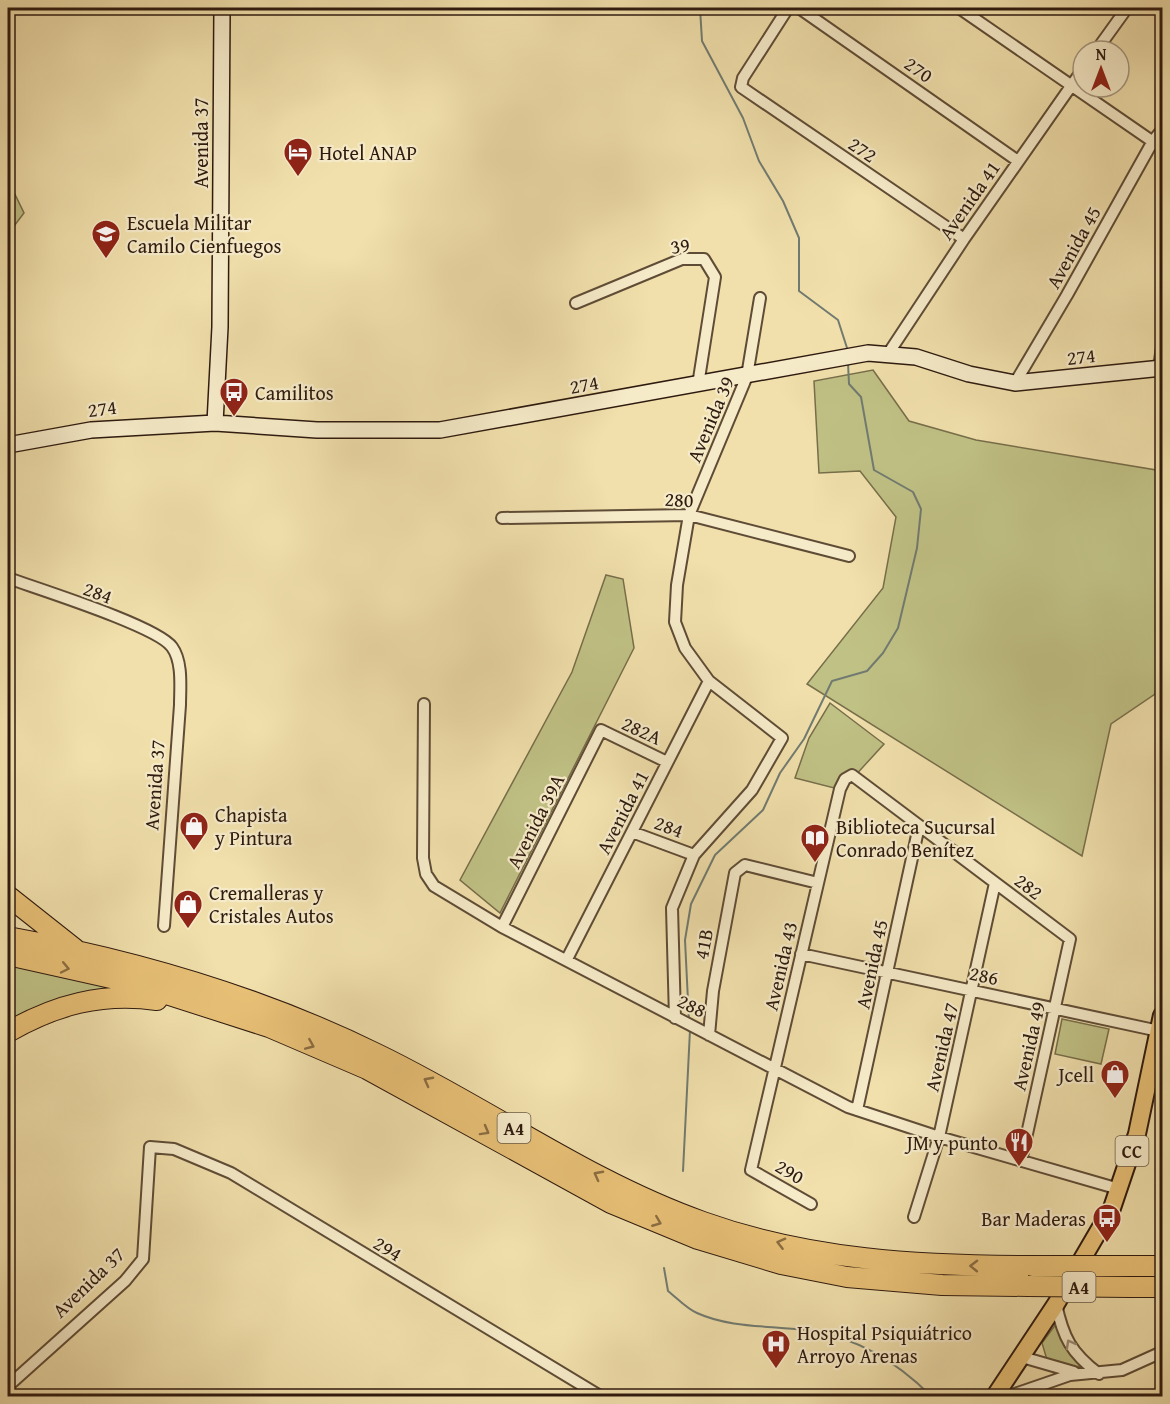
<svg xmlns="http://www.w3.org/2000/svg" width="1170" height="1404" font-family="'Gentium Book Plus',serif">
	<rect width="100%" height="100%" fill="#f1e0ac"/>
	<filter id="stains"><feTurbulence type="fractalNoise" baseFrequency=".00333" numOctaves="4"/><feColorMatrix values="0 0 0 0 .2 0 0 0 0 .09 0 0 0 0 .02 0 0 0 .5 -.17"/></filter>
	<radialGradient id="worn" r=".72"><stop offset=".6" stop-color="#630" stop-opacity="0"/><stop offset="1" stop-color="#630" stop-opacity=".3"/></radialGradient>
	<path fill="#c0c185" stroke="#776e4a" stroke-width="1.5" d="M 8,180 L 24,213 L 8,234 Z
		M 873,370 L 909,421 L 976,440 L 1162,471 L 1162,652 L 1155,694 L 1111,724 L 1082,856 L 807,684 L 883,588 L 896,517 L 860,471 L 819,473 L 814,381 Z
		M 606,575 L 623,579 L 634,648 L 500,913 L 460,880 L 572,672 Z
		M 830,703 L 884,744 L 842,790 L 795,778 L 809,738 Z
		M 8,963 L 117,987 L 63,1000 L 8,1026 Z
		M 1062,1019 L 1109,1029 L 1101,1064 L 1055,1054 Z
		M 1056,1324 L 1064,1345 L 1083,1366 L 1073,1367 L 1047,1360 L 1042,1343 Z"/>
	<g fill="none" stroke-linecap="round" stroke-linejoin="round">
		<path stroke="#717b71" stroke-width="2" d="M 700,8 L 702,41 L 743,118 L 759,161 L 783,201 L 799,238 L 799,291 L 838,320 L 848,351
			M 689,1021 L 685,940 L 691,904 L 715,855 L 763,810 L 780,773 L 804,739 L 832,681 L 867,671 L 883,653 L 898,628 L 917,548 L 921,509 L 913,492 L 874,470 L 861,397 L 849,384 L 848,363
			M 683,1171 L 690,1030
			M 664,1268 L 668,1291 C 677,1298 687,1309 697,1313 C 732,1329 774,1325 811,1331 C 858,1338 898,1363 931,1396"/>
		<g stroke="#5f4c36" stroke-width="14">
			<path id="street" d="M 788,8 L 743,78 L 741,87 L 964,239
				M 799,8 L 1018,161
				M 959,8 L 1162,148
				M 1096,51 L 1127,8
				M 576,303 L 682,259 L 704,259 L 715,277 L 698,385
				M 888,354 L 964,239 L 1083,69
				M 1159,368 L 1162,347
				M 1015,383 L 1067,295 L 1153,141 L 1162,130
				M 502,518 L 689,515 L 849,556
				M 8,578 C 38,589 157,626 172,647 C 183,662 180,688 180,705 L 164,926
				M 424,704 L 423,858 L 426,874 L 434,886 L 502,927 L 848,1107 L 939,1137 L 1119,1189
				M 632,832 L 694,855
				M 502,927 L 601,730 L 667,762
				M 801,954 L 1159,1031
				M 567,959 L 709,681
				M 675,1018 L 672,908 L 694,855 L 752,790 L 782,738 L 709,681 L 685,648 L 675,622 L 677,585 L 689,515 L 747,376 L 760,298
				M 709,1035 L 713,991 L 735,873 L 745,865 L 818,883
				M 857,1110 L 919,826
				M 811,1204 L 751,1170 L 840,789 L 845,779 L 852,775 L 1070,939 L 1021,1161
				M 914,1217 L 939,1137 L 995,883
				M 1056,1304 C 1063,1337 1071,1353 1099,1374
				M 1022,1357 L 1074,1372
				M 8,1386 L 125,1281 L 143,1259 L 150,1147 L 174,1149 L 231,1173 L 600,1396
				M 1009,1396 L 1070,1375 L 1122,1370 L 1162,1352"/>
		</g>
		<g stroke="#2e1a0f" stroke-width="18">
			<path id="secondary" d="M 215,423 L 220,327 L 222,8
				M 8,445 L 91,430 L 215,423 L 317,430 L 440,430 L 868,353 L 916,357 L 969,374 L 1015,383 L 1162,368"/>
		</g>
		<g stroke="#2e1a0f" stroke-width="20">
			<path id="primary" d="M 995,1396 L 1056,1304 L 1112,1208 L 1137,1134 L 1162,1015"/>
		</g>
		<g stroke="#2e1a0f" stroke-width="22">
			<path id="highway" d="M 8,896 L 75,949
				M 8,937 C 134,960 261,997 377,1054 C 487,1107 587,1181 703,1222 C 809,1260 920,1266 1032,1266
				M 8,955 L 129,982 L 269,1027 L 367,1069 L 611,1203 L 698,1239 L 781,1264 L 847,1277 L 942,1285 L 1028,1286
				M 8,1032 C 55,1005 102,992 157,1000
				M 1129,1266 L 1162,1266
				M 1130,1287 L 1162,1287"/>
		</g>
		<use href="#street" stroke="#f6ebc9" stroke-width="10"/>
		<use href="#secondary" stroke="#f6ebc9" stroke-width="15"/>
		<use href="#primary" stroke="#e8c076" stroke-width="16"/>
		<use href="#highway" stroke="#e8c076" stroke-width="20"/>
		<g stroke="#2e1a0f" stroke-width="22" stroke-linecap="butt">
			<path id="highway-bridge" d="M 1032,1266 L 1129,1266
				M 1028,1286 L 1130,1287"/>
		</g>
		<use href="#highway-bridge" stroke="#e8c076" stroke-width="20"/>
	</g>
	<defs><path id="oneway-chevron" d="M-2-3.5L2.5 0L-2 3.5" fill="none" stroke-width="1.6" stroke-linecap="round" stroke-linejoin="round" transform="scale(1.5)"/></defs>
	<g stroke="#8b6d42">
		<use href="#oneway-chevron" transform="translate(65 968) rotate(12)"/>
		<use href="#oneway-chevron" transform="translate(310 1045) rotate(23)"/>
		<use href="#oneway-chevron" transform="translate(428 1081) rotate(-152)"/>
		<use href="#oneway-chevron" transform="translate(485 1131) rotate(29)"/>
		<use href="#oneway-chevron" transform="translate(598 1175) rotate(-152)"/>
		<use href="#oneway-chevron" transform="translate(657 1222) rotate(22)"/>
		<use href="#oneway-chevron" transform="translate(781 1243) rotate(-166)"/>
		<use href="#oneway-chevron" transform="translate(974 1266) rotate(-179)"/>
	</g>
	<use stroke="#9c8d75" href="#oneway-chevron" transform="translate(1070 1344) rotate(-119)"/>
	<defs>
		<g id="hotel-pin" transform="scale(1.5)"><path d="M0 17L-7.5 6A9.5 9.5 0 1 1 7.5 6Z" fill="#8f2418" stroke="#f6ebc9"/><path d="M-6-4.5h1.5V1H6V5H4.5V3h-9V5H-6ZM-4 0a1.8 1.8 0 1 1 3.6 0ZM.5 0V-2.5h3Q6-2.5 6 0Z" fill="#fff"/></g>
		<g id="school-pin" transform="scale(1.5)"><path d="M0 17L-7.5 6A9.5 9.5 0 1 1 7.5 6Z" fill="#8f2418" stroke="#f6ebc9"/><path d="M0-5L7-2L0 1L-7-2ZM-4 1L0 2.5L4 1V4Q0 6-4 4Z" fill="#fff"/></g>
		<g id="bus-pin" transform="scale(1.5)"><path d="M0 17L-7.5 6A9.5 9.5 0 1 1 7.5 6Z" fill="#8f2418" stroke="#f6ebc9"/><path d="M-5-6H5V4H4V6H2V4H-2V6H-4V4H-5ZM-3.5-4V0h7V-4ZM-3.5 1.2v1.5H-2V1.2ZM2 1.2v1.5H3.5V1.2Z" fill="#fff"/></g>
		<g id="shop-pin" transform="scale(1.5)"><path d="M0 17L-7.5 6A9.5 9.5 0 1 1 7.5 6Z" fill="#8f2418" stroke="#f6ebc9"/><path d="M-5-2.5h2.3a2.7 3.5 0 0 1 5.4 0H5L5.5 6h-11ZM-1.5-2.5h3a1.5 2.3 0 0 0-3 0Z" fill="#fff"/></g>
		<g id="library-pin" transform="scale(1.5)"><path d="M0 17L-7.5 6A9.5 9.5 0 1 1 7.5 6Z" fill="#8f2418" stroke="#f6ebc9"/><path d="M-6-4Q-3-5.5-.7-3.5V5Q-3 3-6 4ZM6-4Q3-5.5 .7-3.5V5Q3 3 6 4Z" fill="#fff"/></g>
		<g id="restaurant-pin" transform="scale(1.5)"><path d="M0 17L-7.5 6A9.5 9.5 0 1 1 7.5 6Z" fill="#8f2418" stroke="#f6ebc9"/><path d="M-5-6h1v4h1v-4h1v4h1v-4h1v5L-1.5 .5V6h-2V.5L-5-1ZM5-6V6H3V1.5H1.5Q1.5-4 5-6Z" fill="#fff"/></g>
		<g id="hospital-pin" transform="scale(1.5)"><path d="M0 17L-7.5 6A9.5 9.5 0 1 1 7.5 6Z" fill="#8f2418" stroke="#f6ebc9"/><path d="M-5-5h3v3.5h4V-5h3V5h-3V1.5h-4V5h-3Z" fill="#fff"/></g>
	</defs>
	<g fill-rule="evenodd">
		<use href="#hotel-pin" x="298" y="152"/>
		<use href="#school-pin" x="106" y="234"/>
		<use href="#bus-pin" x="234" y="392"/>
		<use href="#shop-pin" x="194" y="826"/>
		<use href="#library-pin" x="815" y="838"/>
		<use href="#shop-pin" x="188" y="904"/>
		<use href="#shop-pin" x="1115" y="1074"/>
		<use href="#restaurant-pin" x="1019" y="1142"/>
		<use href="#bus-pin" x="1107" y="1218"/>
		<use href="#hospital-pin" x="776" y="1344"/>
	</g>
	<g text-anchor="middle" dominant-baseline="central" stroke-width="4.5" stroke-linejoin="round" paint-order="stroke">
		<g fill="#f6ebc9" stroke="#6a5947" stroke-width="1.5">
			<rect x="497.5" y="1113" width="33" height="30" rx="4.5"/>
			<rect x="1115.5" y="1136" width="33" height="30" rx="4.5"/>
			<rect x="1062.5" y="1272" width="33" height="30" rx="4.5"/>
		</g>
		<g font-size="18" font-weight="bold" fill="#2e1a0f">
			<text x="514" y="1128">A4</text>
			<text x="1132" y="1151">CC</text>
			<text x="1079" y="1287">A4</text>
		</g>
		<g font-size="20" fill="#2e1a0f" stroke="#f6ebc9">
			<text transform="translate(919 69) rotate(35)">270</text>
			<text transform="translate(200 143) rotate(-90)">Avenida 37</text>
			<text transform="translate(863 149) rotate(34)">272</text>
			<text transform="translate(969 200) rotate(-55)">Avenida 41</text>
			<text transform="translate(680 245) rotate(-10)">39</text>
			<text transform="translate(1073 247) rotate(-61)">Avenida 45</text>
			<text transform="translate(1081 356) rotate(-6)">274</text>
			<text transform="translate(584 384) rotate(-10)">274</text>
			<text transform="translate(102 408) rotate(-7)">274</text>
			<text transform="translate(710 419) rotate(-67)">Avenida 39</text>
			<text transform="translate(679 499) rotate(3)">280</text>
			<text transform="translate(98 592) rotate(20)">284</text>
			<text transform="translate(642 730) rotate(25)">282A</text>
			<text transform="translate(154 785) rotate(-86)">Avenida 37</text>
			<text transform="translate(622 812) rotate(-63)">Avenida 41</text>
			<text transform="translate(535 821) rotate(-63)">Avenida 39A</text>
			<text transform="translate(669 826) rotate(20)">284</text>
			<text transform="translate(1029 886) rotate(37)">282</text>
			<text transform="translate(703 944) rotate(-79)">41B</text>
			<text transform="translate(871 964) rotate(-78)">Avenida 45</text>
			<text transform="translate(780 966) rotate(-77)">Avenida 43</text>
			<text transform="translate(984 975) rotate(12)">286</text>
			<text transform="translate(692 1005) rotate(27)">288</text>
			<text transform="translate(1028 1046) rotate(-77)">Avenida 49</text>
			<text transform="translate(941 1047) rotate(-77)">Avenida 47</text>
			<text transform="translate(790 1171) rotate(30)">290</text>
			<text transform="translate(388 1248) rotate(31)">294</text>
			<text transform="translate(88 1282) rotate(-44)">Avenida 37</text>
		</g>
		<g font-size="20" fill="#2e1a0f" stroke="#f6ebc9" text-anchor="start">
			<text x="319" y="152">Hotel ANAP</text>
			<text x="127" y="222">Escuela Militar<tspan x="127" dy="23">Camilo Cienfuegos</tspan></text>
			<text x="255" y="392">Camilitos</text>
			<text x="215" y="814">Chapista<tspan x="215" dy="23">y Pintura</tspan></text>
			<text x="836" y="826">Biblioteca Sucursal<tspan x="836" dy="23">Conrado Benítez</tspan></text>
			<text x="209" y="892">Cremalleras y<tspan x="209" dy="23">Cristales Autos</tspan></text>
			<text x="1094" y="1074" text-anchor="end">Jcell</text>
			<text x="998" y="1142" text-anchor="end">JM y punto</text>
			<text x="1086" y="1218" text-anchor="end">Bar Maderas</text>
			<text x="797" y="1332">Hospital Psiquiátrico<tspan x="797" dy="23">Arroyo Arenas</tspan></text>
		</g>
	</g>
	<rect width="1170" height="1404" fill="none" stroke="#f1e0ac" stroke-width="30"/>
	<rect x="9" y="9" width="1152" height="1386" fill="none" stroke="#2e1a0f" stroke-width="3"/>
	<rect x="15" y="15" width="1140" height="1374" fill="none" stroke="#2e1a0f" stroke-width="1.5"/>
	<g transform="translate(1101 69)"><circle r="28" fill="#f6ebc9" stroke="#a6977f" stroke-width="1.5"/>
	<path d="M0-4.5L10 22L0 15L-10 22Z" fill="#8f2418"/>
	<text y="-9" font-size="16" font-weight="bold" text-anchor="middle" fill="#2e1a0f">N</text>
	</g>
	<rect width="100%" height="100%" filter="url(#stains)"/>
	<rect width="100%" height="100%" fill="url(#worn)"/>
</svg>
